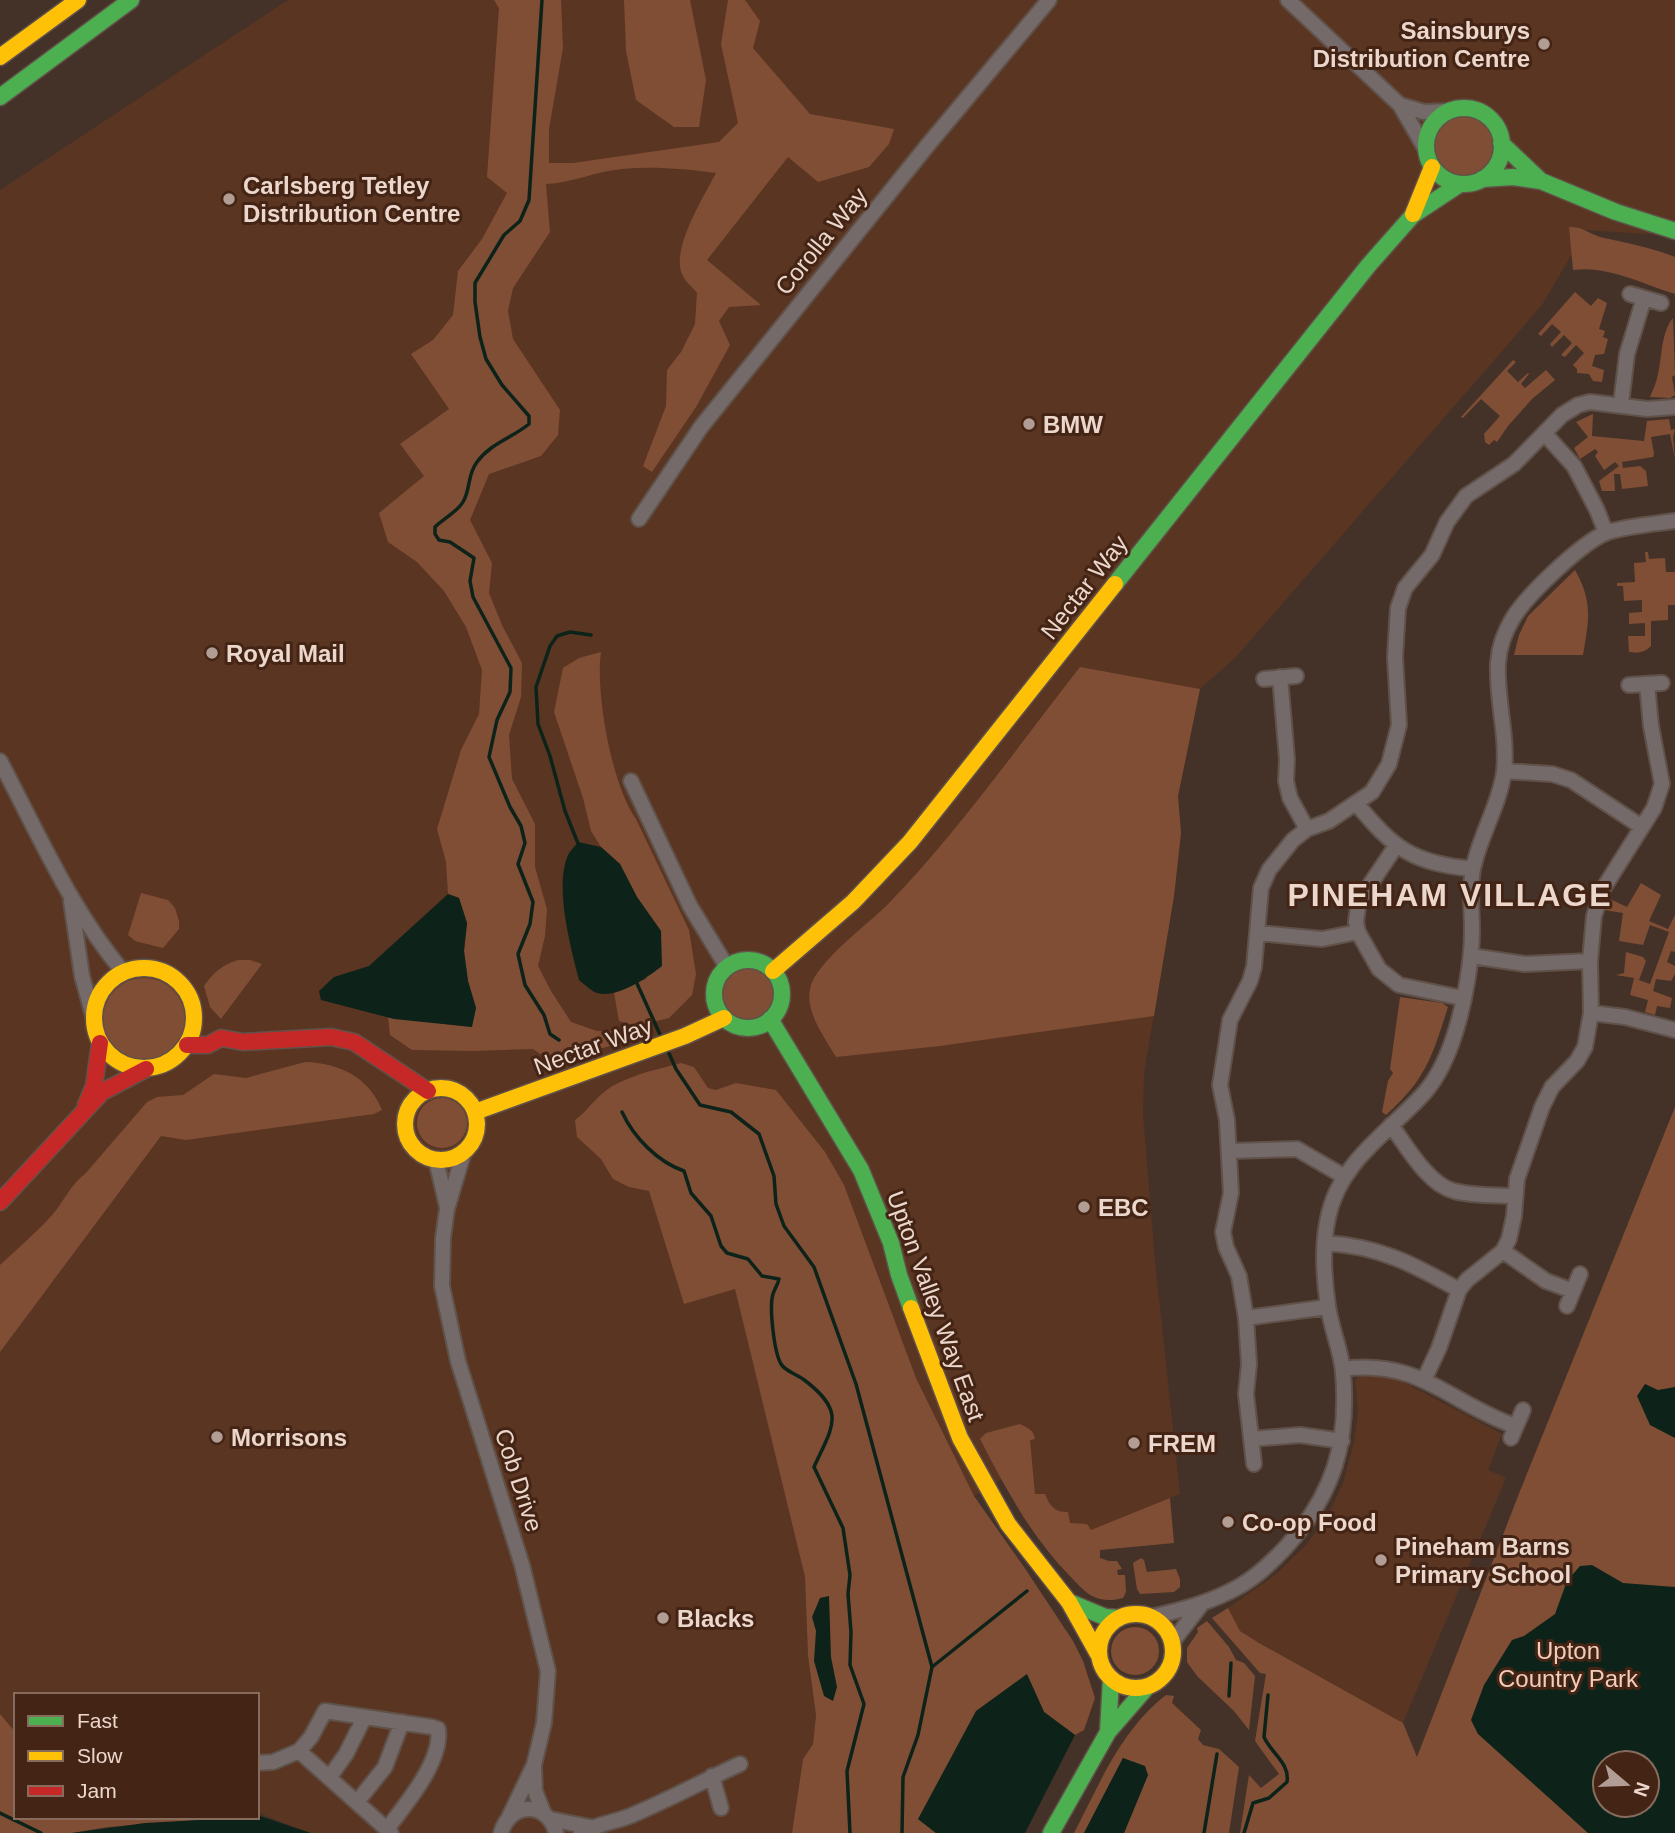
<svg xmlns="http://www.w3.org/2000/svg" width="1675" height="1833" font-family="Helvetica,sans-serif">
	<rect width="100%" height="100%" fill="#443229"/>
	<path fill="#5a3522" d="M 288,0 L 1675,0 L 1675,236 L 1586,230 L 1542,305 L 1236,657 L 1200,689 L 1178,796 L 1181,833 L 1174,896 L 1144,1073 L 1143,1114 L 1155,1261 L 1180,1494 L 1060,1544 L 1009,1475 L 974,1496 L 916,1378 L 735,1289 L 805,1577 L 808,1656 L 816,1715 L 813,1744 L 803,1759 L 792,1833 L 309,1833 L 257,1812 L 257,1695 L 16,1695 L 16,1789 L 0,1790 L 0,190 Z
		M 1362,1374 L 1392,1376 L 1502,1434 L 1488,1470 L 1506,1478 L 1403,1723 L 1259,1643 L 1240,1631 L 1228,1608 L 1275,1575 L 1306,1545 L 1329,1513 L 1343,1483 L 1354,1442 L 1358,1412 L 1355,1380 Z"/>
	<path fill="#804e35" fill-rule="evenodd" d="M 494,0 L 561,0 L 563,48 L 549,129 L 549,163 L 573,163 L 719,142 L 738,123 L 721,44 L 728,0 L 745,0 L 760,21 L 753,48 L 810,114 L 894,129 L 889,144 L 869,167 L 818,182 L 788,157 L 707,260 L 761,305 L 729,307 L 719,321 L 730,345 L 696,407 L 652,472 L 643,466 L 666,406 L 667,370 L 681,352 L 695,324 L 697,293 C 693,288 686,282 683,276 C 669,252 704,196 716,173 C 686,169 653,166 622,169 C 597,171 572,183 546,184 L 550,232 L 513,288 L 508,311 L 513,339 L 560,410 L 558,435 L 541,456 L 489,474 L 470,520 L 492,563 L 489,593 L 502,625 L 522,663 L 521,697 L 509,735 L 512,779 L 535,824 L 535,867 L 547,909 L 545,936 L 538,966 L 551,991 L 571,1022 L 597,1031 L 615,1031 L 616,1044 L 553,1063 L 533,1049 L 474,1051 L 412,1050 L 390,1035 L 388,1017 L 471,1027 L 476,1008 L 468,981 L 464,951 L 467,923 L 459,898 L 448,894 L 446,862 L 437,829 L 461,750 L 479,714 L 482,670 L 466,627 L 444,591 L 417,562 L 388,542 L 379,513 L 424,476 L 400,444 L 449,409 L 411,354 L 433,340 L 453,315 L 458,271 L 482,239 L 507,193 L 487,177 L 499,8 Z
		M 624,0 L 690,0 L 706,80 L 699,127 L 674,127 L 636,100 L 626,51 Z
		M1433 146a31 31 0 1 1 62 0a31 31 0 1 1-62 0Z
		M 1569,227 C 1582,226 1588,233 1600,237 C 1625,243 1651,247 1675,257 L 1675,294 C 1643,284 1607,265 1573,270 Z
		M 1575,292 L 1591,306 L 1598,298 L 1607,303 L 1599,329 L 1605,331 L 1603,337 L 1608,339 L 1604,354 L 1595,355 L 1592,366 L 1604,370 L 1602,382 L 1593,381 L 1589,374 L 1577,373 L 1577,369 L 1573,365 L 1584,353 L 1576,345 L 1565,357 L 1561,355 L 1572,343 L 1564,335 L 1552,347 L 1550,344 L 1561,332 L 1552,324 L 1541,336 L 1538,334 Z
		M 1673,318 L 1675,375 L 1672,377 L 1675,395 L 1670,398 L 1650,397 C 1653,390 1657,381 1658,374 C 1662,358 1661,332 1673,318 Z
		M 1513,360 L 1516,362 L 1507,371 L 1518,382 L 1528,373 L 1529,374 L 1521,384 L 1525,388 L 1546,370 L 1555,380 L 1532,399 L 1508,426 L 1497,442 L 1494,440 L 1489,445 L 1485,442 L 1484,434 L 1500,416 L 1481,399 L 1463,418 L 1461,417 Z
		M 1593,414 L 1592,436 L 1644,441 L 1647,421 L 1669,419 L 1671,430 L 1675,429 L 1673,437 L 1675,459 L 1670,434 L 1651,437 L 1654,454 L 1653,457 L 1622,462 L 1623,468 L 1640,466 L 1646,471 L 1648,486 L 1622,489 L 1620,474 L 1614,474 L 1615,491 L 1602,491 L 1599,481 L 1619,466 L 1615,462 L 1604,470 L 1595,456 L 1598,452 L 1595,449 L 1580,459 L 1574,448 L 1588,437 L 1576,422 Z
		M 1645,552 L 1648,552 L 1649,559 L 1665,558 L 1666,572 L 1675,572 L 1675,605 L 1668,605 L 1668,620 L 1651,621 L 1651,646 C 1644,653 1638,653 1629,652 L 1628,636 L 1645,636 L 1645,623 L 1629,624 L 1629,613 L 1642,612 L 1642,600 L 1624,601 L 1623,586 L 1617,586 L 1617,583 L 1635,582 L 1634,563 L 1646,562 Z
		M 1575,570 C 1593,602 1589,620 1583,655 L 1514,655 L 1519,635 L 1528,616 Z
		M 601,652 C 595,693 612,786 636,819 L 689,930 L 696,974 L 692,995 L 669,1018 L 637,1026 L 619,1021 L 614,993 L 646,979 L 661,931 L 637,897 L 620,864 L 601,847 L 591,831 L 583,798 L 554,712 L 563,668 L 579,658 Z
		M 1080,667 L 1200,689 L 1178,796 L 1181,833 L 1174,896 L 1154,1016 L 940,1046 L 836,1057 C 825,1038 805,1012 810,989 C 815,962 869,924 889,903 C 959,831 1018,746 1080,667 Z
		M 1641,883 L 1661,895 L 1649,921 L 1668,929 L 1675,915 L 1675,952 L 1671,951 L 1667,962 L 1675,966 L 1675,974 L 1671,981 L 1656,979 L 1653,991 L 1672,998 L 1670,1008 L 1657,1006 L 1655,1015 L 1645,1012 L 1648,1000 L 1630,995 L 1634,978 L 1616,975 L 1624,973 L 1626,952 L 1643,957 L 1646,961 L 1639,980 L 1650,984 L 1669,932 L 1650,925 L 1643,945 L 1619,941 L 1623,913 L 1604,910 L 1610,899 L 1627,907 Z
		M 141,893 L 168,900 L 175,908 L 179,921 L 179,929 L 163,948 L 135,941 L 128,935 Z
		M 238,960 L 250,960 L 262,964 L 221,1019 L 210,1007 L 204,986 C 214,972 222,965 238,960 Z
		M721 993a27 27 0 1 1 54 0a27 27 0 1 1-54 0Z
		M103 1019a41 41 0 1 1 82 0a41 41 0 1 1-82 0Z
		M 1400,997 L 1442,1003 L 1448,1007 C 1432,1057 1426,1079 1386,1115 L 1382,1112 L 1388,1081 L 1393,1073 L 1390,1069 Z
		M 305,1062 C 339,1063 369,1077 382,1110 L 374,1114 L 186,1140 L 161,1136 L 0,1352 L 0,1265 C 18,1248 37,1232 53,1214 C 64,1201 71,1184 85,1174 L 147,1102 L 157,1097 L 183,1095 L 214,1074 L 246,1078 Z
		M 681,1063 L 694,1067 L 708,1088 L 716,1090 L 736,1083 L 776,1090 L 825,1152 L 844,1185 L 916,1378 L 974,1496 L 1024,1567 L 1073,1641 L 1083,1661 L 1095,1698 L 1084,1730 L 1075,1735 L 1044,1712 L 1027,1675 L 918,1819 L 936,1833 L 792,1833 L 803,1759 L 813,1744 L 816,1715 L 808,1656 L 805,1577 L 735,1289 L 684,1304 L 649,1191 L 629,1187 L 613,1179 L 601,1159 L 577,1137 L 575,1120 C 587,1111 592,1102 603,1093 C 623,1076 656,1070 681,1063 Z
		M417 1123a25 25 0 1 1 50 0a25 25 0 1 1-50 0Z
		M 1675,1107 L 1675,1833 L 1240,1833 L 1249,1775 L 1261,1788 L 1279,1774 L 1255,1741 L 1266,1674 L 1260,1673 L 1212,1618 L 1228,1608 L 1240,1631 L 1259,1643 L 1403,1723 L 1417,1757 L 1520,1491 ZM 1605,1763 L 1647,1763 L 1647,1805 L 1605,1805 Z
		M 1020,1424 C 1028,1428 1034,1430 1035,1439 L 1030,1440 L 1035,1494 L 1045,1494 C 1050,1506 1054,1512 1068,1512 L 1070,1523 L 1087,1524 L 1091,1530 L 1170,1498 L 1174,1543 L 1100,1550 L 1100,1558 L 1109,1561 L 1117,1561 L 1122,1569 L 1117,1570 L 1118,1575 L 1125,1575 L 1126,1592 L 1123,1598 C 1113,1601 1101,1601 1092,1596 C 1083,1591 1075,1581 1068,1574 C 1030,1535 1005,1487 980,1439 L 986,1433 Z
		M 1141,1558 L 1144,1560 L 1147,1572 L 1176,1569 L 1180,1579 L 1180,1587 L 1174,1592 L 1140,1594 L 1137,1589 L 1133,1563 Z
		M 1207,1621 L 1229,1647 L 1236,1660 L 1244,1663 L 1255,1676 L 1249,1730 L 1234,1711 L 1197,1676 L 1187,1662 L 1187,1648 L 1198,1632 L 1197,1628 Z
		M1111 1651a24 24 0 1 1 48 0a24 24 0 1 1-48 0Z
		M 1166,1695 L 1174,1696 L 1172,1703 L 1201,1730 L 1198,1739 L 1203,1745 L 1219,1749 L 1239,1767 L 1229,1833 L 1124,1833 L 1148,1775 L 1123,1758 L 1084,1833 L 1074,1833 C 1100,1783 1121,1730 1166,1695 Z
		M 0,1714 L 16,1733 L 16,1817 L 225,1818 L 108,1827 L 72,1833 L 0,1833 Z"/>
	<path fill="#0d231a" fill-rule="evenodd" d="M 578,842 L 601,847 L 620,864 L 637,897 L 661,931 L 662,966 C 648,977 617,999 597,993 C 591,991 584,984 579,980 C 571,948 554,887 568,855 C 570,851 575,846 578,842 Z
		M 448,894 L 459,898 L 467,923 L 464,951 L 468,981 L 476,1008 L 472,1027 L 394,1019 L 321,1000 L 319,991 L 334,977 L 369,966 Z
		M 1645,1384 L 1658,1390 L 1675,1387 L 1675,1438 L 1650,1425 L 1637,1396 Z
		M 1592,1565 L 1623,1583 L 1675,1587 L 1675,1833 L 1588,1833 L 1478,1734 L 1471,1720 L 1484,1685 L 1512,1640 L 1524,1636 L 1555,1614 L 1567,1581 L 1580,1566 ZM 1605,1763 L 1647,1763 L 1647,1805 L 1605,1805 Z
		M 829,1596 L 831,1657 L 837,1687 L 833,1701 L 824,1696 L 814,1661 L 816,1631 L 812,1617 L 820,1598 Z
		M 1027,1674 L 1044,1712 L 1075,1735 L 1025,1833 L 936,1833 L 918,1819 L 976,1711 Z
		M 1123,1758 L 1145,1766 L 1148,1775 L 1124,1833 L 1084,1833 Z
		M 257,1815 L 311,1833 L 72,1833 L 145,1823 L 257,1817 Z"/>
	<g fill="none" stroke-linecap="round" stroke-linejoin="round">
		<path stroke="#0d231a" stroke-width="3.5" d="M 542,0 L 529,200 L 520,221 L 504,235 L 475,283 L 475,302 L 480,337 L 486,359 L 502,385 L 529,416 L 529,424 C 512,438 491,443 477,462 C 467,475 471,488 463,502 C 457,512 444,518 435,527 L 435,534 L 439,540 L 450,542 L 474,558 L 470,581 L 473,597 L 511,668 L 510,692 L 497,720 L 489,757 L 510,807 L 521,826 L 525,843 L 518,864 L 533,902 L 530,924 L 518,954 L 525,985 L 544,1015 L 550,1034 L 559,1040
			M 579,846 L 565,811 L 550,756 L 538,724 L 536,687 L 550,646 L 557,636 L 570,632 L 591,635
			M 635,979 L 662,1039
			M 667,1049 L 676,1069 L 700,1105 L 731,1112 L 759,1134 L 774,1176 L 776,1204 L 784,1226 L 814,1267 L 856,1384 L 932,1667
			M 622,1112 C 634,1138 658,1162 684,1171 L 691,1193 L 711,1216 L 721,1246 L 727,1253 L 748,1259 L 762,1276 L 779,1279 C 778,1284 775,1288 773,1294 C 769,1307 774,1352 781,1364 C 785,1371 796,1374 803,1379 C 847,1412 833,1425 814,1467 L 843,1528 L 850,1575 L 848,1594 L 851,1632 L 850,1665 L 864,1704 L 847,1771 L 850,1833
			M 1229,1696 L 1231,1663
			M 0,1813 L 41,1833
			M 902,1833 L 903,1777 L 918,1735 L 932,1667 L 1027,1591
			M 1204,1833 L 1217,1754
			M 1244,1833 L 1253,1803 L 1269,1798 L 1287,1782 C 1290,1763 1271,1753 1264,1737 L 1268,1695"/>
		<g stroke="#605149" stroke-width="18">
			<path id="street" d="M 1288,0 L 1400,105 L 1426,150
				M 1400,105 L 1424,112 L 1448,111
				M 1630,294 L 1661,303
				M 1621,404 L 1627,354 L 1644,298
				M 1545,434 L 1574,466 L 1597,510 L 1606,533
				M 639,519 L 701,427 L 927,146 L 1049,0
				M 1280,677 L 1287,759 L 1286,781 L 1290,798 L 1307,829
				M 1264,679 L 1296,676
				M 1629,685 L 1662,683
				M 0,761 C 38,833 71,910 124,973
				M 1504,771 L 1552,774 L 1571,780 L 1642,827
				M 631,781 L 690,906 L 727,967
				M 1356,803 C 1394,849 1412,863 1473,869
				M 1396,846 L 1363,895 L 1358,907 L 1356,922 L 1358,932 L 1379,969 L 1399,985 L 1462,998
				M 71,901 L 82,976 L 94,1019
				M 1258,933 L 1322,939 L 1358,932
				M 1471,956 L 1525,964 L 1590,961
				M 1591,1013 L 1625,1017 L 1675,1030
				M 1391,1125 C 1406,1145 1428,1185 1454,1191 C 1472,1196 1495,1195 1514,1196
				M 1230,1151 L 1297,1149 L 1345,1177
				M 464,1152 L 447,1209 L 443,1238 L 442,1286 L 458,1361 L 522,1565 L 548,1671 L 544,1723 L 534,1765 L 509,1817
				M 436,1160 L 447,1207
				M 1325,1243 C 1379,1246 1413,1264 1459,1290
				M 1503,1251 L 1546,1281 L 1573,1291
				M 1567,1306 L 1580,1274
				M 1246,1318 L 1328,1307
				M 1343,1369 C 1421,1359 1449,1403 1515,1426
				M 1424,1380 L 1439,1348 L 1459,1290 L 1467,1280 L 1503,1251 L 1509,1239 L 1514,1216 L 1517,1179 L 1542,1107 L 1552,1087 L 1577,1061 L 1585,1047 L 1591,1013 L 1590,961 L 1594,916 L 1603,889 L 1654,808 L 1662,784 L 1651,726 L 1647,684
				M 1511,1438 L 1523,1410
				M 1252,1439 L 1300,1435 L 1342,1441
				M 1254,1464 L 1246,1394 L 1249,1364 L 1246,1318 L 1239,1276 L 1226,1247 L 1223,1232 L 1231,1193 L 1227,1120 L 1220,1085 L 1230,1020 L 1250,981 L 1254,967 L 1261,888 L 1269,870 L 1293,840 L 1307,829 L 1329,821 L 1372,792 L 1389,764 L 1399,725 L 1395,657 L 1398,608 L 1405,588 L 1432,555 L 1447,522 L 1466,496 L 1514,464 L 1562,415 L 1578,405 L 1590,402 L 1647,409 L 1675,407
				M 1151,1617 C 1182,1610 1212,1602 1240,1586 C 1258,1576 1273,1561 1286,1547 C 1334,1494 1349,1443 1343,1372 C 1341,1350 1331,1328 1328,1306 C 1324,1279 1322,1245 1328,1218 C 1339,1161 1391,1131 1426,1091 C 1440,1074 1450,1050 1456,1030 C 1465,1001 1472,960 1472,930 C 1472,909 1469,889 1473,869 C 1480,835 1499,806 1504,772 C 1508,735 1496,699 1498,663 C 1499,648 1505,631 1513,618 C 1527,595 1583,541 1608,532 C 1629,526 1653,524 1675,521
				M 1173,1641 L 1201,1605
				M 299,1751 L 311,1737 L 325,1711 L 432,1727 L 438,1729 C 443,1761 405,1805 387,1829
				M 257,1763 L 273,1762 L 299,1751 L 391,1833
				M 534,1766 L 535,1791 L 544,1814
				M 712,1776 L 721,1808
				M 329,1778 L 346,1754 L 364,1718
				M 357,1802 L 385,1767 L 402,1722
				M 550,1819 L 590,1827
				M 501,1833 C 510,1801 548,1801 556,1833
				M 581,1833 C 598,1823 619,1822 637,1813 C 672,1798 705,1780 740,1764"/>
		</g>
		<g stroke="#605149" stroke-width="19">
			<path id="fast" d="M 0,97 L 131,0
				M1426 146a38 38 0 1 1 76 0a38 38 0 1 1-76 0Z
				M 1501,143 L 1541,181 L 1616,212 L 1675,231
				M 1482,179 L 1513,177 L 1541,181
				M 1115,584 L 1368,266 L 1413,215 L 1460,184
				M714 994a34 34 0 1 1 68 0a34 34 0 1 1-68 0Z
				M 770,1019 L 861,1170 L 891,1243 L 899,1275 L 911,1308
				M 1069,1602 L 1105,1617 L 1119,1618
				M 1108,1732 L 1111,1679
				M 1051,1833 L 1108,1732 L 1147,1687"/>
		</g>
		<g stroke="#605149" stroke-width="19">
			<path id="slow" d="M 0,57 L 78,0
				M 1413,214 L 1432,167
				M94 1018a50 50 0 1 1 100 0a50 50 0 1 1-100 0Z
				M 773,971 L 853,902 L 910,842 L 1115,584
				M405 1124a36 36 0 1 1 72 0a36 36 0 1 1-72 0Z
				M 475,1112 L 685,1036 L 724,1018
				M 911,1308 L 960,1438 L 1008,1524 L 1069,1602 L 1098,1654
				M1099 1651a37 37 0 1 1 74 0a37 37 0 1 1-74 0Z"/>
		</g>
		<g stroke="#605149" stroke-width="19">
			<path id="jam" d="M 187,1045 L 208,1045 L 221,1038 L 243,1042 L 331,1037 L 354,1042 L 428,1091
				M 86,1105 L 94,1086 L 100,1043
				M 0,1202 L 102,1092 L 146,1069"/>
		</g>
		<use href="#street" stroke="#746a6a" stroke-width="14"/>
		<use href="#fast" stroke="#4caf50" stroke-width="16"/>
		<use href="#slow" stroke="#ffc107" stroke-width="16"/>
		<use href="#jam" stroke="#c62828" stroke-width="16"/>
	</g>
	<g fill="#b19d93" stroke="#442414" stroke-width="2.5">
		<circle cx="1544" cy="44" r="7"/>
		<circle cx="229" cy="199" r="7"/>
		<circle cx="1029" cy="424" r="7"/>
		<circle cx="212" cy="653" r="7"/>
		<circle cx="1084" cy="1207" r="7"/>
		<circle cx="217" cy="1437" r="7"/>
		<circle cx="1134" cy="1443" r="7"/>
		<circle cx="1228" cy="1522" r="7"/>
		<circle cx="1381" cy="1560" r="7"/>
		<circle cx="663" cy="1618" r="7"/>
	</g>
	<g text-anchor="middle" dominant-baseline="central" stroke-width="6" stroke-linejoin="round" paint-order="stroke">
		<g font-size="24" font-weight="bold" fill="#ecd7cc" stroke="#442414" text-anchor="start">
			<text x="1530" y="30" text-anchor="end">Sainsburys<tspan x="1530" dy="28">Distribution Centre</tspan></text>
			<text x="243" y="185">Carlsberg Tetley<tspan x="243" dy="28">Distribution Centre</tspan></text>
			<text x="1043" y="424">BMW</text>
			<text x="226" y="653">Royal Mail</text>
			<text x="1098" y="1207">EBC</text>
			<text x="231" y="1437">Morrisons</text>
			<text x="1148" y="1443">FREM</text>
			<text x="1242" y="1522">Co-op Food</text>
			<text x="1395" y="1546">Pineham Barns<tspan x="1395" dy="28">Primary School</tspan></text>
			<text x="677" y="1618">Blacks</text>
		</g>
		<g font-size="24" fill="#ecd7cc" stroke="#442414">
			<text transform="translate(821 241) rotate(-51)">Corolla Way</text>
			<text transform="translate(1084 587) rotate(-52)">Nectar Way</text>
			<text transform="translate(593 1046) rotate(-20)">Nectar Way</text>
			<text transform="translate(936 1306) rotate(70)">Upton Valley Way East</text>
			<text transform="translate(519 1480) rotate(72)">Cob Drive</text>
		</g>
		<g font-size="24" fill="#f2cdbc" stroke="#442414">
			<text x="1568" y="1650">Upton<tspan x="1568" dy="28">Country Park</tspan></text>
		</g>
		<g font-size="32" font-weight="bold" letter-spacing="2" fill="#ecd7cc" stroke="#442414">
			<text x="1450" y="895">PINEHAM VILLAGE</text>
		</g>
	</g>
	<rect x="14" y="1693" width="245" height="126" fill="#442414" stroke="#876c5e" stroke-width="2"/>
	<rect x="28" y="1716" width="35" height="10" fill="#4caf50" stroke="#876c5e" stroke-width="2"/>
	<text x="77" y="1728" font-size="21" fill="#ecd7cc">Fast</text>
	<rect x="28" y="1751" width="35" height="10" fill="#ffc107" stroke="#876c5e" stroke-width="2"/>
	<text x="77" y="1763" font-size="21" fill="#ecd7cc">Slow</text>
	<rect x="28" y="1786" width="35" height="10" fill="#c62828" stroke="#876c5e" stroke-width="2"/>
	<text x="77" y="1798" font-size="21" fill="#ecd7cc">Jam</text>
	<g transform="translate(1626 1784) rotate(109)"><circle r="33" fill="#442414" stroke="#876c5e" stroke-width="2"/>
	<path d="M0-5L12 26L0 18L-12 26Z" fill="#b19d93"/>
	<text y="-10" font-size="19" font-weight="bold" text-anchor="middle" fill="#ecd7cc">N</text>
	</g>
</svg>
